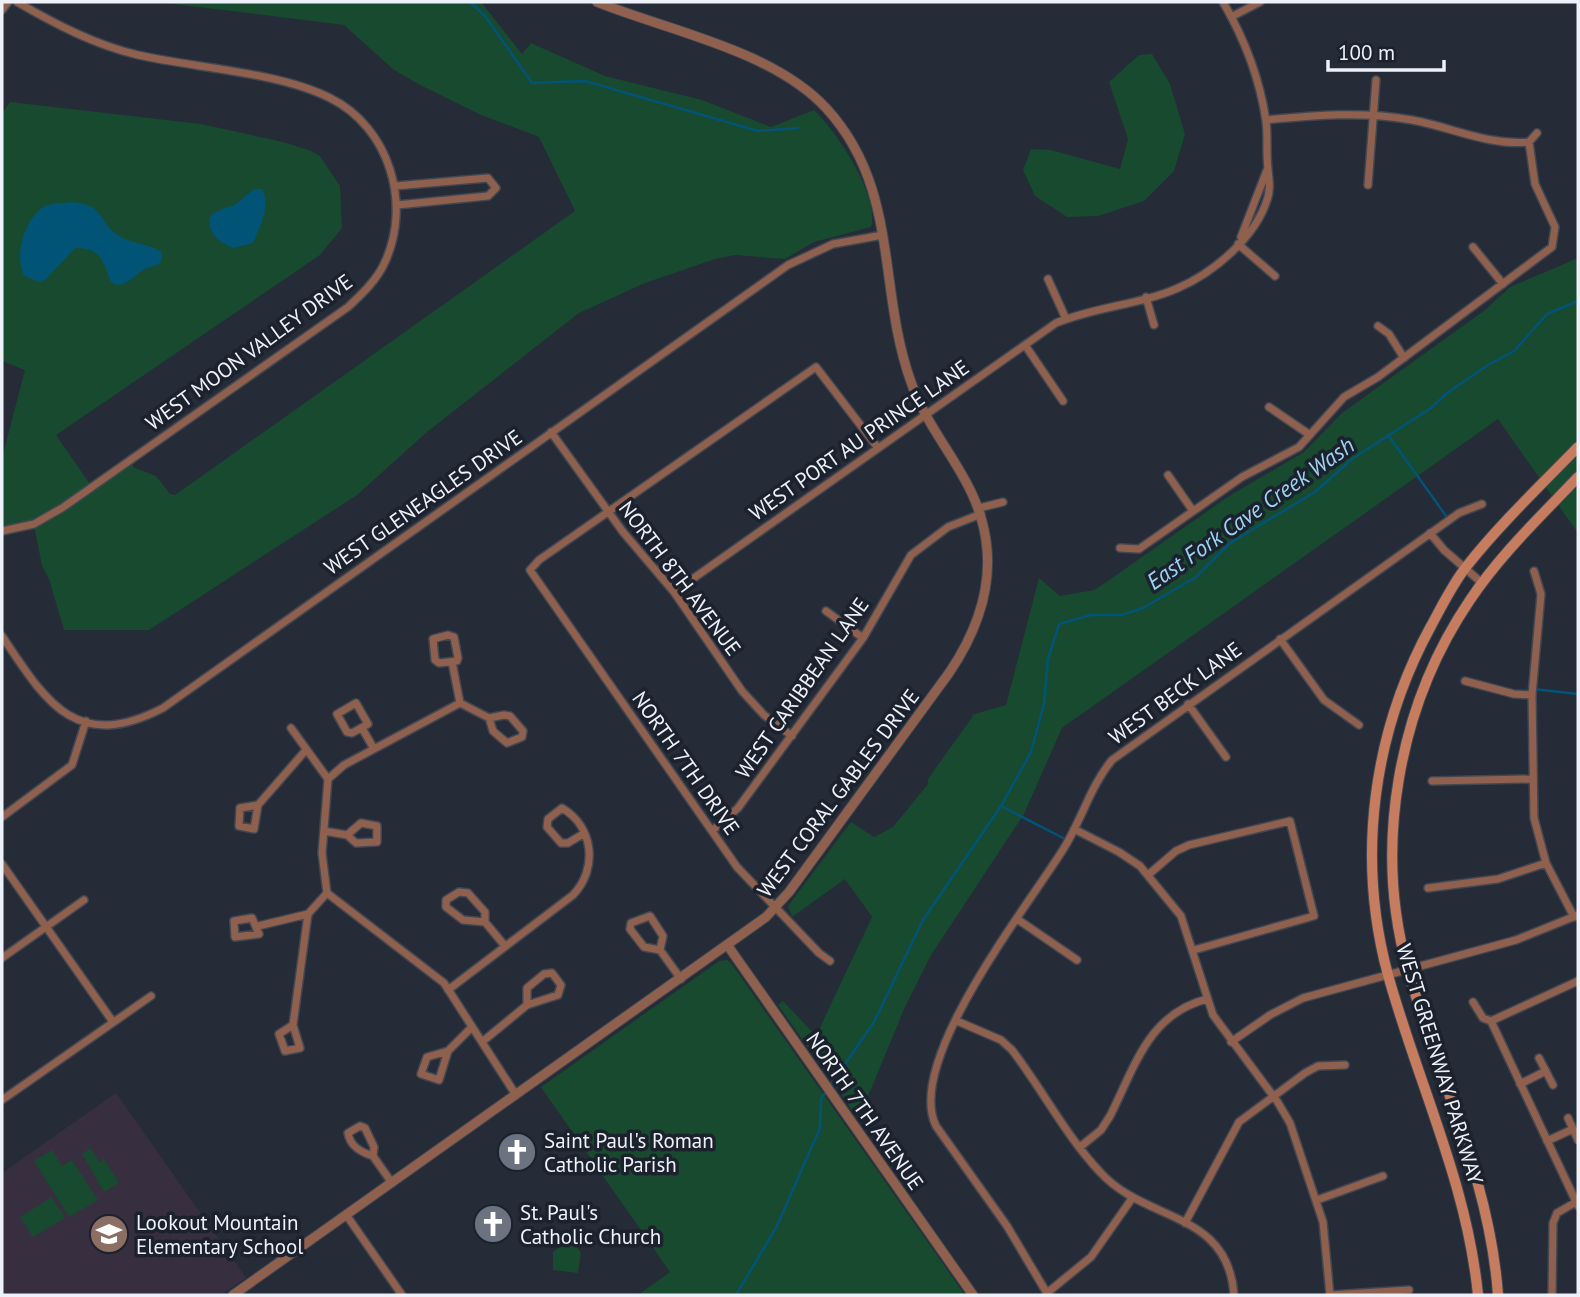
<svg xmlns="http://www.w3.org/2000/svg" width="1580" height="1297" font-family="'PT Sans',sans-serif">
	<rect width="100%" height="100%" fill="#252b37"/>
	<path fill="#372f3f" d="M 116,1093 L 246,1278 L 221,1295 L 2,1295 L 2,1173 Z"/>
	<path fill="#184a2f" d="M 158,2 L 481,2 L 522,54 L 531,43 L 605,76 L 702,100 L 771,127 L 814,110 C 836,131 880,195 871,227 L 814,242 L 785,259 L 735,255 L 715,259 L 645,283 L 579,313 L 427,432 L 357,495 L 149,630 L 64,630 L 49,579 L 42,566 L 34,525 L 2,531 L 2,458 L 25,370 L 2,361 L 2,113 L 10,102 L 201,124 L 283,142 L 311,151 L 320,156 L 340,186 L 342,228 L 320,255 L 56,435 L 92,487 L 129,461 L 135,468 L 156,476 L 170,494 L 175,495 L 575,211 L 539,137 L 479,114 L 420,85 L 394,70 L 344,25 Z
		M 1152,54 L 1170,84 L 1185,134 L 1174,171 L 1144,201 L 1098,216 L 1067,217 L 1035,196 L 1023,170 L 1031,149 L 1051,150 L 1120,169 L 1128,139 L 1109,82 L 1139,55 Z
		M 1578,258 L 1578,533 L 1498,419 L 1062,728 L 1024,814 L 931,955 L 905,1007 L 869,1094 L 855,1114 L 778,1005 L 783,1001 L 816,1036 L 872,917 L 845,879 L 792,917 L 788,906 L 851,822 L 874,837 L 893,827 L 928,784 L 928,779 L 973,716 L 971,715 L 1006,705 L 1039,578 L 1060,596 L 1094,590 L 1102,585 L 1229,496 L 1304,452 L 1342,413 L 1485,310 L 1510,287 Z
		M 727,960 L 731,963 L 965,1295 L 638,1295 L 670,1272 L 541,1087 L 719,961 Z
		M 91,1148 L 99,1162 L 104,1159 L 119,1183 L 104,1192 L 82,1154 Z
		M 52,1150 L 62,1166 L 72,1160 L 98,1200 L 69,1217 L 34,1161 Z
		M 52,1197 L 65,1218 L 33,1237 L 20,1217 Z
		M 571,1239 L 581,1253 L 578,1273 L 553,1270 L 553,1252 Z"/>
	<path fill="#025477" d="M 254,189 L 262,189 C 271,206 260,226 253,243 L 233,248 C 218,241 210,236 209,219 L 213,213 L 236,204 Z
		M 73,202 C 106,205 98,223 119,236 C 132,244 148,243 161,252 L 162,259 L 158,265 C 136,268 135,283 117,285 L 111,282 C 103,262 101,247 75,248 L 46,279 L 40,282 L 24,276 C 14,256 24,218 45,206 C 52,203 65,203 73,202 Z"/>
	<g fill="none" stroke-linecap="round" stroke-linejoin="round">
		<path stroke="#025477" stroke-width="2.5" d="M 470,2 L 485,16 L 532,83 L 585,81 L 758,131 L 798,128
			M 1388,435 L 1449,520
			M 1533,689 L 1578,694
			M 1001,806 L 1065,839
			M 736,1295 L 777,1226 L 820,1128 L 821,1099 L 874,1022 L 923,920 L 1001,806 L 1031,752 L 1044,704 L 1048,659 L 1059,624 L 1091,615 L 1122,615 L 1143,608 L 1196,577 L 1230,543 L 1315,492 L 1352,459 L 1431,408 L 1447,393 L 1488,365 L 1514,351 L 1547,314 L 1578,301"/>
		<g stroke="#414752" stroke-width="10">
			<path id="minor" d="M 2,10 L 8,2
				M 1231,17 L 1260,2
				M 1266,120 C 1315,115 1363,111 1412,120 C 1451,127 1489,146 1529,142 L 1537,133
				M 1368,185 L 1376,80
				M 395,186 L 488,178 L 496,188 L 488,196 L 397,205
				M 1241,237 L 1267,170
				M 1238,244 L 1275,276
				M 1473,247 L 1503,284
				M 1048,279 L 1066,319
				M 1146,297 L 1154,325
				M 1378,326 L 1389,334 L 1404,358
				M 1025,345 L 1063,401
				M 1269,407 L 1310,435
				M 551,432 L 623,532 L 674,592 L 742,691 L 764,715 L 792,736
				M 1168,475 L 1193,511
				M 979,508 L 1003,502
				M 2,531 L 34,524 L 62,508 L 348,307 C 362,294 377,280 385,262 C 412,203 389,127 330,98 C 279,72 195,68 138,55 C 95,45 55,24 17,2
				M 1430,533 L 1444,550 L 1482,583
				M 1120,548 L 1139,549 L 1242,477 L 1299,447 L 1344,397 L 1378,377 L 1552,247 L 1555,227 L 1535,184 L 1529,142
				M 1534,571 L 1541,594 L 1532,695 L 1534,818 L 1546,863 L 1574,917
				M 674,592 L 1056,323 C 1097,306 1140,305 1178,288 C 1213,273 1255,238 1267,200 C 1271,189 1269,181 1268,169 C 1266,153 1268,137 1266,121 C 1260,80 1244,38 1223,2
				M 826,611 L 863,638
				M 448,635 L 454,637 L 458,658 L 457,661 L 439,663 L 435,660 L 433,639 Z
				M 2,636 C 46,702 76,753 163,708 L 788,265 L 833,244 L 883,235
				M 1280,639 L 1324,700 L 1359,725
				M 452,662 L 460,703
				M 1465,681 L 1514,694 L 1532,695
				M 356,703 L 368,724 L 352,733 L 347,732 L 337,714 Z
				M 1188,704 L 1226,757
				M 504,715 L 510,716 L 523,731 L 522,737 L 507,743 L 493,731 L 489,718 Z
				M 291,728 L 328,779 L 322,853 L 327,893 L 444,983 L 516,1095
				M 362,728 L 374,749
				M 328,779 L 344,765 L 460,703 L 489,718
				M 1432,781 L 1532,779
				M 258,805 L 240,808 L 239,826 L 254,829 L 258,805 L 306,750
				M 2,817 L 72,765 L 86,721
				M 361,823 L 377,826 L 377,842 L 356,843 L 347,835 Z
				M 1074,829 L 1119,852 L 1140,866 L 1181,916 L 1213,1015 L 1277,1101 L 1290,1123 L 1323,1222 L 1330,1295
				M 324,831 L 347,835
				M 712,831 L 738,808 L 863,638 L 911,555 L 948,527 L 981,514
				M 2,864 L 113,1022
				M 1148,875 L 1176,851 L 1189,845 L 1290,821 L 1314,916 L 1194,950
				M 1428,888 L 1498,879 L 1546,863
				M 459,892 L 468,893 L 485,912 L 485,922 L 463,920 L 446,907 L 446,900 Z
				M 252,918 L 259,934 L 235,937 L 234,921 Z
				M 1017,919 L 1077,960
				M 485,922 L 505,946
				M 258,926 L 308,914
				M 660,950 L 663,936 L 650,916 L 631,923 L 630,929 L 644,947 L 660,950 L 681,979
				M 2,958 L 84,900
				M 830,961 L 819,953 L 737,867 L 530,570 L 539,560 L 816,367 L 878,448
				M 448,990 L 573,895 C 598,869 594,827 562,808 L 548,819 L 547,827 L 561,843 L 568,843 L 583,834
				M 1473,1002 L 1483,1018 L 1491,1021 L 1578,1206
				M 957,1021 L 1001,1040 L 1012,1050 C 1042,1089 1066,1136 1100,1172 C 1146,1223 1228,1210 1234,1295
				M 1491,1021 L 1578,981
				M 293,1025 L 279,1034 L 285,1051 L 300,1048 L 293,1025 L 308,914 L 327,893
				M 482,1042 L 527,1005 L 558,995 L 561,985 L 552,973 L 544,974 L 527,988 L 527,1005
				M 1231,1042 L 1270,1015 L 1303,998 L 1516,940 L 1578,915
				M 448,1051 L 439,1080 L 421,1074 L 427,1057 Z
				M 448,1051 L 472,1027
				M 1539,1058 L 1553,1085
				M 1520,1084 L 1546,1071
				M 2,1100 L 151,996
				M 1568,1118 L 1578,1140
				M 1547,1141 L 1573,1129
				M 1080,1147 L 1101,1130 L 1110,1116 C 1135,1067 1148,1014 1207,999
				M 373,1156 L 374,1147 L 365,1128 L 360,1126 L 348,1133 C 350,1146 360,1152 373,1156 L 392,1183
				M 1317,1200 L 1383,1176
				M 347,1216 L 402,1295
				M 1185,1223 L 1239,1122 L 1305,1073 L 1318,1066 L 1345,1065
				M 1047,1293 L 1091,1257 L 1133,1197
				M 1048,1295 L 1007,1226 L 936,1126 C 904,1061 1029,905 1064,848 C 1082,819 1090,787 1112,760 L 1459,513 L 1482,504
				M 1330,1295 L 1409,1290
				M 1552,1295 L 1553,1223 L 1557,1213 L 1576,1202"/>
		</g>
		<g stroke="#414752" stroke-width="11">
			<path id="tertiary" d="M 728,946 L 973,1295
				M 233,1295 L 766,917 L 789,892 L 949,673 C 974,636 991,594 987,549 C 981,479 932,443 911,382 C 877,288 900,188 826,108 C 772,50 669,31 597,2"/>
		</g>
		<g stroke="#414752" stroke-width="12">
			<path id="secondary" d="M 1478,1295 C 1467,1183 1418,1083 1388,975 C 1356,857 1373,732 1431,626 C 1442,606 1452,585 1466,567 C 1500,524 1540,486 1578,447
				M 1498,1295 C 1490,1181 1439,1079 1408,970 C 1373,847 1398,706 1470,600 C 1500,555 1540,517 1578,477"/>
		</g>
		<use href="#minor" stroke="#8e604d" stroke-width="7"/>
		<use href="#tertiary" stroke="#8e604d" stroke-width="9"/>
		<use href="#secondary" stroke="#c67c5f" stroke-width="10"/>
	</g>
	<defs>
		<g id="church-disc" transform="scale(2.0125)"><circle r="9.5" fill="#6b7280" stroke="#1c222d"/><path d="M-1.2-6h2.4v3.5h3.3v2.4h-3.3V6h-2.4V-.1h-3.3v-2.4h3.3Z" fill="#fff"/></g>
		<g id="school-disc" transform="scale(2.0125)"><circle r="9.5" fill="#8d6e63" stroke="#1c222d"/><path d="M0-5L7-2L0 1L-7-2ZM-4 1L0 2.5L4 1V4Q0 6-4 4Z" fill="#fff"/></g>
	</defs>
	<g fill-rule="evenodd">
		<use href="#church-disc" x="517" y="1152"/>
		<use href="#church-disc" x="493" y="1224"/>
		<use href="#school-disc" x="109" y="1234"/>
	</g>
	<g text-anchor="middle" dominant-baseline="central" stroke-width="7" stroke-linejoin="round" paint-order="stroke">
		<g font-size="21" fill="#edf1f9" stroke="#1c222d">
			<text transform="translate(249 352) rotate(-36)">WEST MOON VALLEY DRIVE</text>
			<text transform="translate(859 440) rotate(-35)">WEST PORT AU PRINCE LANE</text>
			<text transform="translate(423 502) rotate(-35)">WEST GLENEAGLES DRIVE</text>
			<text transform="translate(680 578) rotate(53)">NORTH 8TH AVENUE</text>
			<text transform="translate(802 688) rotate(-55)">WEST CARIBBEAN LANE</text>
			<text transform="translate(1175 693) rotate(-36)">WEST BECK LANE</text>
			<text transform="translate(686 763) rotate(55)">NORTH 7TH DRIVE</text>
			<text transform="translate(838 793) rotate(-53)">WEST CORAL GABLES DRIVE</text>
			<text transform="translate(1440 1064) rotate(73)">WEST GREENWAY PARKWAY</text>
			<text transform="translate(865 1111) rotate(55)">NORTH 7TH AVENUE</text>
		</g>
		<g font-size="21" fill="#edf1f9" stroke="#1c222d" text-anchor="start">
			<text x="544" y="1140">Saint Paul's Roman<tspan x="544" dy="24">Catholic Parish</tspan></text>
			<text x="520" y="1212">St. Paul's<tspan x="520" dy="24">Catholic Church</tspan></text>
			<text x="136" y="1222">Lookout Mountain<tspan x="136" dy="24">Elementary School</tspan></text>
		</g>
		<g font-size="23" font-style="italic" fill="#9dd2f3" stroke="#1c222d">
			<text transform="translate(1250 513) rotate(-35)">East Fork Cave Creek Wash</text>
		</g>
	</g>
	<rect width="1580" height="1297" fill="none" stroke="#edf1f9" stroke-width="7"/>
	<path d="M1328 60v10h116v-10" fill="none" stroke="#edf1f9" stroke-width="3.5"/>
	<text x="1338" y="60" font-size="21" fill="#edf1f9" stroke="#1c222d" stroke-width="5" paint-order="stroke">100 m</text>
</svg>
